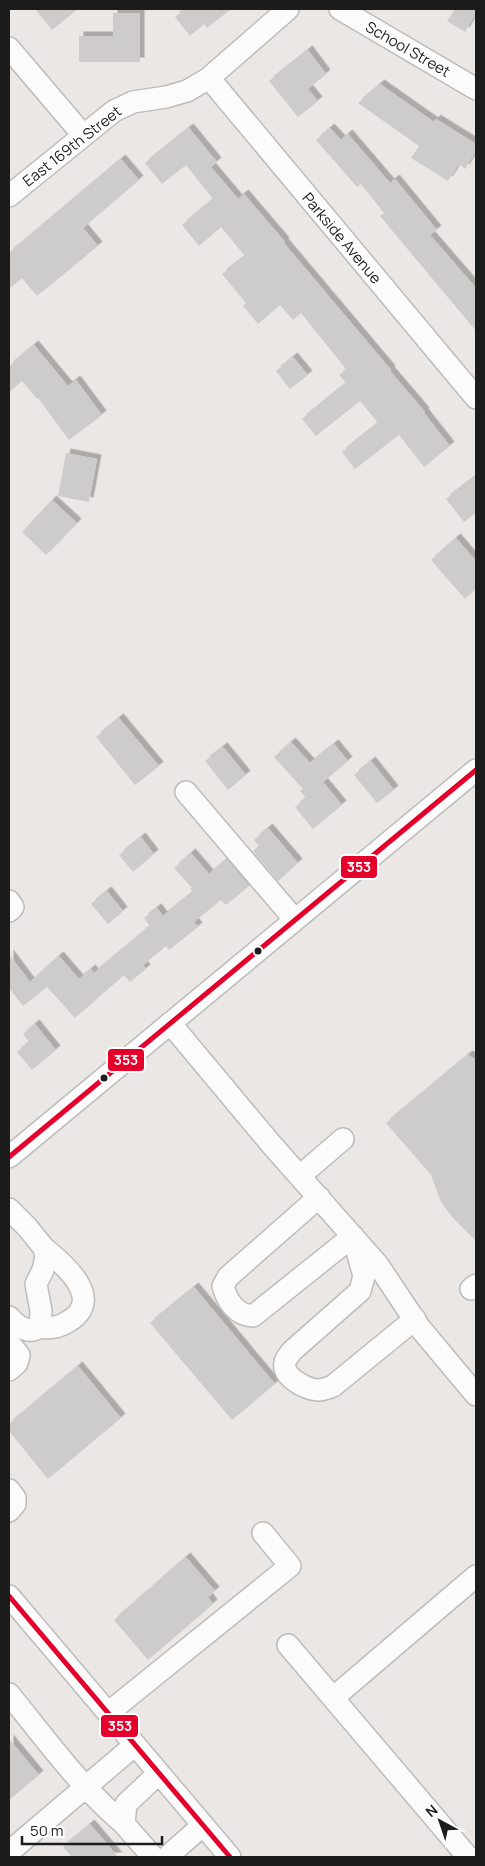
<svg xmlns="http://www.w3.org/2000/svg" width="485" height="1866" font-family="Manrope,sans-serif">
	<defs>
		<filter id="shadow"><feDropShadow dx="4.5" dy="-4.5" stdDeviation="0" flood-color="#0004"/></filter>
	</defs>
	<rect width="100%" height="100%" fill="#eae7e4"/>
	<path fill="#ceccca" filter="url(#shadow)" d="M 35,9 L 78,9 L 52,30 Z
		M 186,9 L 231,9 L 207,28 L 204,24 L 190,36 L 175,17 Z
		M 455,9 L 476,9 L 476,13 L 465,32 L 447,21 Z
		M 113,13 L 140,13 L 140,62 L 79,62 L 79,36 L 113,36 Z
		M 308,50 L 326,74 L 308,89 L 318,101 L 298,117 L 269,81 Z
		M 380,84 L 434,122 L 436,119 L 476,144 L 476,151 L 465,169 L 459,164 L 448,181 L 411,158 L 419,146 L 358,103 Z
		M 189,128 L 217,162 L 211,167 L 238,199 L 244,194 L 285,242 L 284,243 L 391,370 L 390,371 L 425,412 L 424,413 L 450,446 L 424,467 L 399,435 L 355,469 L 342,452 L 378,423 L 360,401 L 316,436 L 302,419 L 346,383 L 339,375 L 346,369 L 301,313 L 293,320 L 280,305 L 258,324 L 243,306 L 246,303 L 222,274 L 245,256 L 221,227 L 199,246 L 182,225 L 213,199 L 186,165 L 162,184 L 145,163 Z
		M 330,128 L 341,140 L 348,134 L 390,183 L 395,179 L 437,230 L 430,235 L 476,288 L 476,331 L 380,216 L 384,213 L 361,184 L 357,187 L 316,140 Z
		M 121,159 L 139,180 L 83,228 L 98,246 L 37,296 L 22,278 L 9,289 L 9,253 Z
		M 34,345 L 68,386 L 76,380 L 102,415 L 69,440 L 38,398 L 37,399 L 22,381 L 9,392 L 9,366 Z
		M 293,357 L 308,375 L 290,389 L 276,371 Z
		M 66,453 L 97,459 L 89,502 L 58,496 Z
		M 476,476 L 476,513 L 464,522 L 446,499 Z
		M 52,500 L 77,523 L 46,555 L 22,532 Z
		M 456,538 L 476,561 L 476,589 L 465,599 L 431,560 Z
		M 119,718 L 159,766 L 135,785 L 96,737 Z
		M 291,742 L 310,763 L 334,744 L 348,761 L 323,782 L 342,805 L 313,829 L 295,807 L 306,798 L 300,791 L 303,789 L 274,757 Z
		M 223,747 L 246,775 L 228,790 L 205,761 Z
		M 371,761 L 394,790 L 377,803 L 354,775 Z
		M 268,828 L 298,863 L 278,881 L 253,851 L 259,846 L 254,840 Z
		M 141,837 L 154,854 L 133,872 L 119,855 Z
		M 191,853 L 209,874 L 227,859 L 249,886 L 226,905 L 221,900 L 194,922 L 198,927 L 169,950 L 166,946 L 143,965 L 146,969 L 130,982 L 124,975 L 75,1018 L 47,987 L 23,1006 L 9,988 L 9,954 L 30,982 L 59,956 L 79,979 L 91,969 L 94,973 L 150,926 L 144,918 L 157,908 L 163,916 L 193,892 L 190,889 L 192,888 L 174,868 Z
		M 107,891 L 123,911 L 108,924 L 91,904 Z
		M 35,1024 L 56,1050 L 32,1070 L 17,1052 L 29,1042 L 23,1034 Z
		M 468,1055 L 476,1060 L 476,1241 L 453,1218 L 441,1202 L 431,1175 L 386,1123 Z
		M 194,1287 L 275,1384 L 232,1420 L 150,1323 Z
		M 78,1366 L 121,1418 L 48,1479 L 9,1431 L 9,1424 Z
		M 186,1557 L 215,1591 L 208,1597 L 213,1604 L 148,1660 L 114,1620 Z
		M 9,1739 L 39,1775 L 9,1800 Z
		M 90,1824 L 118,1857 L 72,1857 L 63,1847 Z"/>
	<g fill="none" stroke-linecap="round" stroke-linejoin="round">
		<g stroke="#bdbcbb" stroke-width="24">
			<path id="minor" d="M 340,9 L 476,89
				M 9,48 L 83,135
				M 209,78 L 476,398
				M 9,196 L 114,111 L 133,102 L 166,97 L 187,91 L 209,78 L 288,9
				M 186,792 L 295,920
				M 9,901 L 13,907 L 9,911
				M 170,1023 L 271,1144 L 378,1265 L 420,1328 L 476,1395
				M 9,1157 L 476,770
				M 300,1176 L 343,1139
				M 319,1197 L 228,1277 L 223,1286 C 227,1301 236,1315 253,1316 L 353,1236
				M 9,1209 L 27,1227 L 44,1248 L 46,1257 L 43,1270 L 36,1284 L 41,1311 L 40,1327 C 28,1335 17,1326 9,1317
				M 355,1244 L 364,1276 L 360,1291 L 292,1351 C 290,1354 286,1358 285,1362 C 282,1377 305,1389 318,1390 C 323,1390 328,1388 333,1386 L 415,1319
				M 471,1289 L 476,1285
				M 40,1327 C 52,1329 59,1327 69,1321 C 105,1299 64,1264 44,1248
				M 9,1343 L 19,1355 L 17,1363 L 9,1370
				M 9,1490 L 15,1498 L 15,1504 L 9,1511
				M 9,1596 L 230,1857
				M 288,1645 L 468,1857
				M 9,1694 C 45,1738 80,1787 124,1824
				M 333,1698 L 476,1576
				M 108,1713 L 290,1566 L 263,1533
				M 9,1852 L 135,1745
				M 153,1857 L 124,1824 L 126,1804 L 159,1773
				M 167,1857 L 203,1825"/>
		</g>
		<use href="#minor" stroke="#fcfbfb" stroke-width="21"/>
		<g stroke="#fff" stroke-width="9">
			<path id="bus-1" d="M 9,1157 L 476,770
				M 9,1596 L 230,1857"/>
		</g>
		<use href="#bus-1" stroke="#e4002b" stroke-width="5"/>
	</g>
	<g fill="#1c1c1c" stroke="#fff" stroke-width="2">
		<circle cx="258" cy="951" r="4.5"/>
		<circle cx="104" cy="1078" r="4.5"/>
	</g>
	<g text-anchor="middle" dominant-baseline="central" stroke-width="4" stroke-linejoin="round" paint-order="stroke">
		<g font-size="15" fill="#1c1c1c" stroke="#fff">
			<text transform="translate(408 49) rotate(30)">School Street</text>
			<text transform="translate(72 146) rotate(-38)">East 169th Street</text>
			<text transform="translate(342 238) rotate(50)">Parkside Avenue</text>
		</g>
	</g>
	<g stroke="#fff" stroke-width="2">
		<rect x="340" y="855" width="38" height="24" rx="5" fill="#e4002b"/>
		<rect x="107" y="1048" width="38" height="24" rx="5" fill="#e4002b"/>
		<rect x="100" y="1714" width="39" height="24" rx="5" fill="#e4002b"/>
	</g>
	<g font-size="14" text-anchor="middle" font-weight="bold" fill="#fff">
		<text x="359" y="872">353</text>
		<text x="126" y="1065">353</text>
		<text x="120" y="1731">353</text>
	</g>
	<rect width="485" height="1866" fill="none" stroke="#1c1c1c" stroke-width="20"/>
	<g transform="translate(440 1821) rotate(320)" stroke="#ffffff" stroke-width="4" paint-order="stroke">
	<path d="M0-4L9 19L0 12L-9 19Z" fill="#1c1c1c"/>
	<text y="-8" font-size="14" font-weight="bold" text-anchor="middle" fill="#1c1c1c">N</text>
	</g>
	<path d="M22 1836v8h140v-8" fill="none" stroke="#1c1c1c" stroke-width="2.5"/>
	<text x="30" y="1836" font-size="15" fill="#1c1c1c" stroke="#ffffff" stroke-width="4" paint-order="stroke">50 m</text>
</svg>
